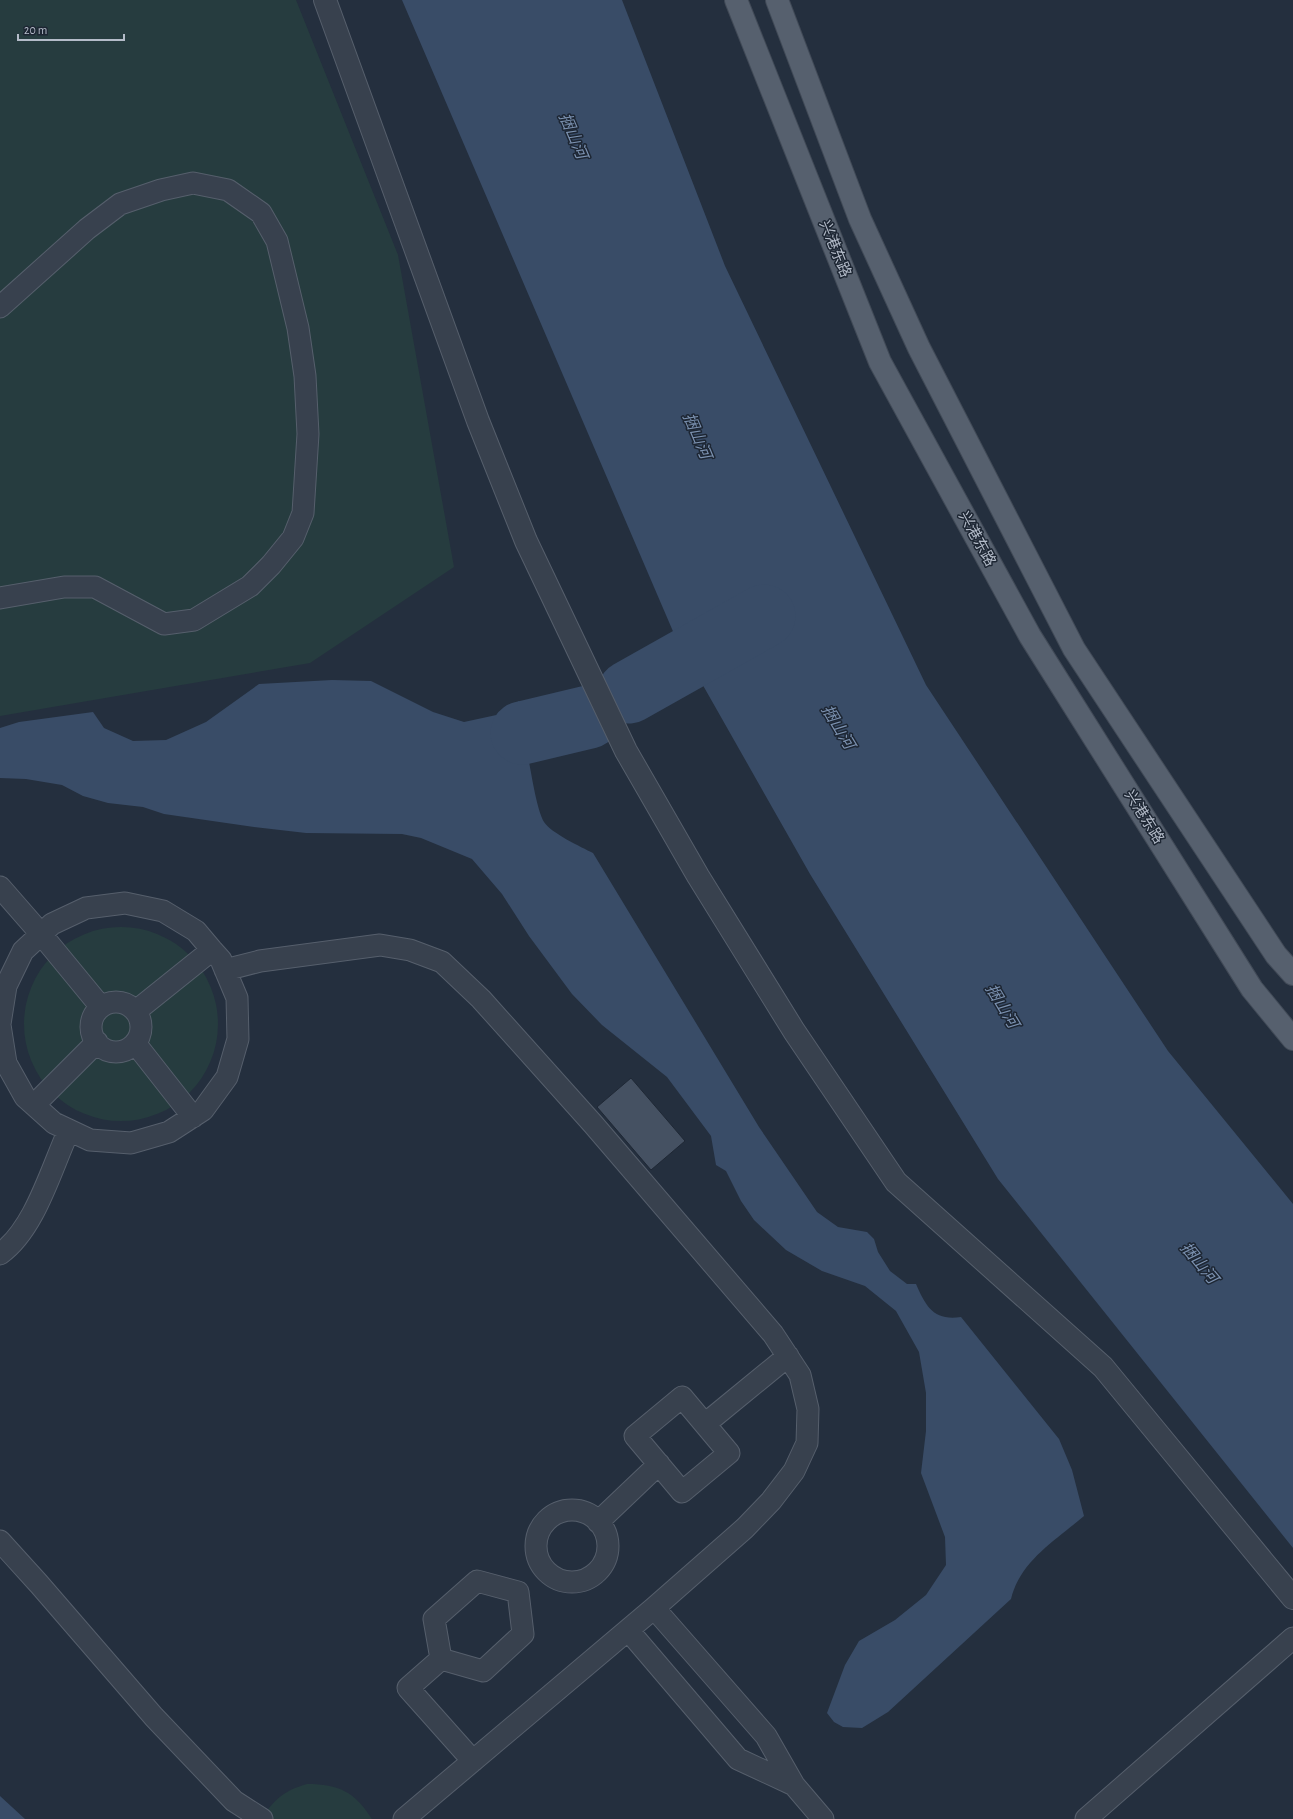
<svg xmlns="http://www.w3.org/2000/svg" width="1293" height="1819" font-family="'Alegreya Sans','Noto Sans SC',sans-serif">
	<rect width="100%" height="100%" fill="#242f3e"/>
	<path fill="#263c3f" d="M 0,0 L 296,0 L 398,255 L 454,567 L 310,663 L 0,716 Z
		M24 1024a97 97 0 1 1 194 0a97 97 0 1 1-194 0Z
		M 307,1784 C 339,1784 355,1792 372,1819 L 261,1819 C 275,1799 283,1791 307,1784 Z"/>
	<path fill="#394c67" d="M 402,0 L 622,0 L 725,266 L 926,685 L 1168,1051 L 1293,1204 L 1293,1548 L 998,1179 L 810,874 L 675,636 Z
		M 332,680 L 371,681 L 433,712 L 464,722 L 501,714 L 519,701 L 542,748 L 529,762 C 532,777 537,810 544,822 C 551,833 581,847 593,853 L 759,1127 L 817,1212 L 838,1227 L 867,1232 L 874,1239 L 878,1252 L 890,1271 L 907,1284 L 916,1284 C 926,1307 934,1321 961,1317 L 1059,1439 L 1072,1470 L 1084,1516 C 1056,1540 1020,1561 1011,1599 L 888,1712 L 862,1728 L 843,1727 L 834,1722 L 827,1713 L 845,1665 L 859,1641 L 895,1620 L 926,1595 L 946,1565 L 945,1537 L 921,1473 L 926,1431 L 926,1393 L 919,1352 L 896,1311 L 865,1286 L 822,1271 L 786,1250 L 754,1220 L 741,1201 L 726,1171 L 716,1165 L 711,1136 L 667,1077 L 602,1025 L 572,994 L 529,936 L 502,894 L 472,859 L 421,838 L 402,834 L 306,833 L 254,827 L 164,814 L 143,807 L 108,803 L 83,796 L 62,785 L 26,779 L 0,778 L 0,728 L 19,722 L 93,712 L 104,728 L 133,741 L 166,740 L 206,722 L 259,684 Z
		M 0,1796 L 25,1819 L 0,1819 Z"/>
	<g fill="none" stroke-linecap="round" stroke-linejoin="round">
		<path stroke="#394c67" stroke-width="63" d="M 629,692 L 764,616
			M 522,733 L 589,717"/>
	</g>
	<path fill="#455162" stroke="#1f2835" d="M 631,1078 L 685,1141 L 651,1170 L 597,1107 Z"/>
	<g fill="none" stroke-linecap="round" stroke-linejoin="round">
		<g stroke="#565f6c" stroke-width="23">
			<path id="service" d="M 0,307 L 87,229 L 120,204 L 161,190 L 193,183 L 228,190 L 261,213 L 277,241 L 298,328 L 305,376 L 308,434 L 303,513 L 293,538 L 271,565 L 250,586 L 194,620 L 164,624 L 95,587 L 64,587 L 0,598
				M 0,887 L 41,934 L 101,1007
				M 225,970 L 260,961 L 380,945 L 410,950 L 442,962 L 481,999 L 593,1124 L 773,1334 L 800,1375 L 808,1409 L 807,1443 L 794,1471 L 771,1501 L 745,1528 L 654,1608 L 404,1819
				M91 1027a25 25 0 1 1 50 0a25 25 0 1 1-50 0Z
				M 136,1011 L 212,950
				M 0,1024 L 6,986 L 23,951 L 52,924 L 86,908 L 125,903 L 163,911 L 196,931 L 212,950 L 221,960 L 237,998 L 238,1039 L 227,1077 L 203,1110 L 169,1132 L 131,1143 L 90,1140 L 54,1123 L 25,1097 L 6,1063 L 0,1025
				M 135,1043 L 193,1117
				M 34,1105 L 97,1042
				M 0,1254 C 35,1229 51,1169 69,1130
				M 682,1397 L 729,1453 L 682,1492 L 635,1436 Z
				M 705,1424 L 788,1356
				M536 1546a36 36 0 1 1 72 0a36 36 0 1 1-72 0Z
				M 598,1522 L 659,1464
				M 0,1541 L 39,1584 L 154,1717 L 234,1801 L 262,1819
				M 477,1581 L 518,1592 L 523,1634 L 483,1671 L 441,1659 L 434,1619 Z
				M 654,1608 L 766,1736 L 794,1785 L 823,1819
				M 628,1630 L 738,1759 L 794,1785
				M 441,1659 L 408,1688 L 473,1761
				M 1086,1819 L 1293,1638"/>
		</g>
		<g stroke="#565f6c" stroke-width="24">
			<path id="minor" d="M 325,0 L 478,421 L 526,541 L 626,751 L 698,876 L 794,1031 L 896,1182 L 1103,1367 L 1293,1598"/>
		</g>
		<g stroke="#414a57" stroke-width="24">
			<path id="primary" d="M 736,0 L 880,362 L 1030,636 L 1252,989 L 1293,1039
				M 777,0 L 860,219 L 919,348 L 1074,649 L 1276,955 L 1293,974"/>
		</g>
		<use href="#service" stroke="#38414e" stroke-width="21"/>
		<use href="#minor" stroke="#38414e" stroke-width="22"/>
		<use href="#primary" stroke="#56606e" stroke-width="22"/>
	</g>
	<g text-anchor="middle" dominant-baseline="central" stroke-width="3" stroke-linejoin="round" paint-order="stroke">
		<g font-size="15" fill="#b4bcc9" stroke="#1d2633">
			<text transform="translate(835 249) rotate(68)">兴港东路</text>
			<text transform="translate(977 539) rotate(61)">兴港东路</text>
			<text transform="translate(1144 817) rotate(58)">兴港东路</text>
		</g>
		<g font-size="16" font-style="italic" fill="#7c92b1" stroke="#1d2633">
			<text transform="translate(573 136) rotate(67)">捆山河</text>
			<text transform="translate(697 436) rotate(67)">捆山河</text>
			<text transform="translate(838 727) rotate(59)">捆山河</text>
			<text transform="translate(1002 1006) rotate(59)">捆山河</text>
			<text transform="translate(1199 1263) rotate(50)">捆山河</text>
		</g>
	</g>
	<path d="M18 34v6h106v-6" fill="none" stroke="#b4bcc9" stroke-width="2"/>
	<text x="24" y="34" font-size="12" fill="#b4bcc9" stroke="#1d2633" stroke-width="3" paint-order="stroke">20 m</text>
</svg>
